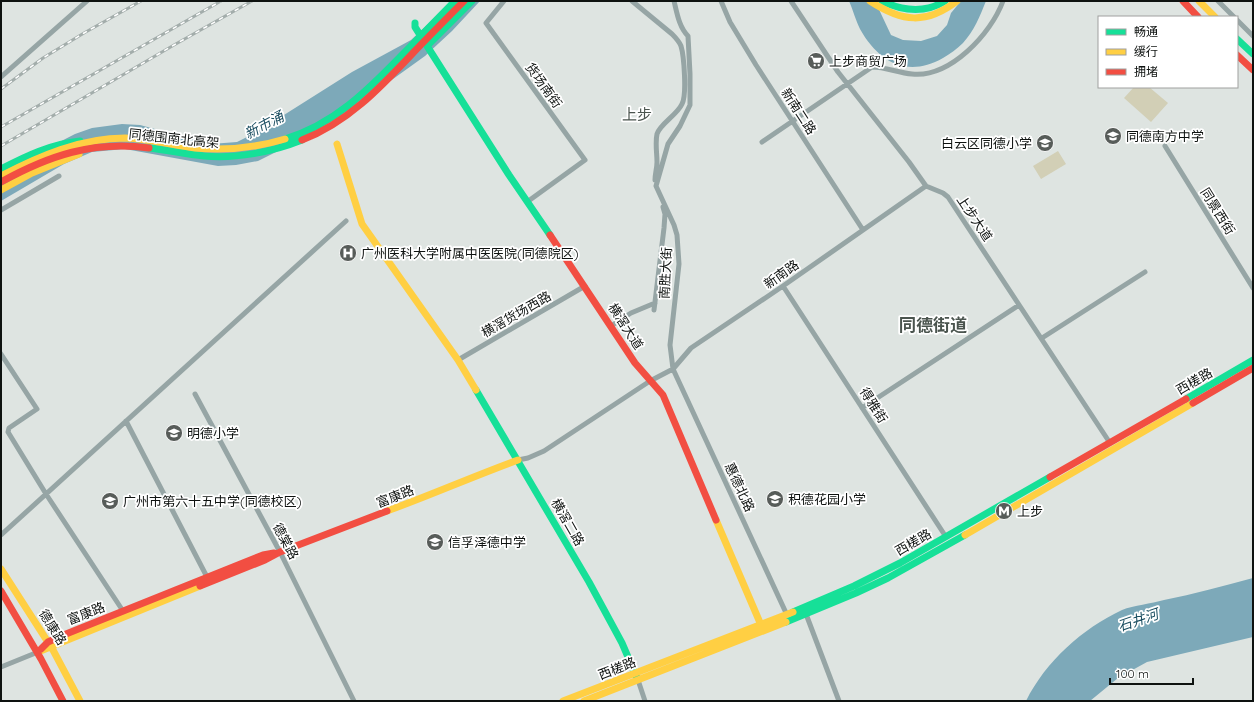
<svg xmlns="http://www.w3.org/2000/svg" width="1254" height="702" font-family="Quicksand,'Noto Sans SC',sans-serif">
	<rect width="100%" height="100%" fill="#dee4e1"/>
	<path fill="#d2cfb6" d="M 1134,87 L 1149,87 L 1168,103 L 1151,122 L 1124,98 Z
		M 1058,151 L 1066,164 L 1041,179 L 1033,166 Z"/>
	<path fill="#7da9b9" d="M 450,1 L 480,1 L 452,31 L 425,56 L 343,115 L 302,139 L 258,161 L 236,165 L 218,166 L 125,149 L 92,152 L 64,164 L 1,201 L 1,179 L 38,153 L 75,134 L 92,128 L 122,124 L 140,125 L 211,144 L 237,142 L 257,132 L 352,72 L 411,40 L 444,9 Z
		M 849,1 L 875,1 L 891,35 L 903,40 L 921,41 L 937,36 L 947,25 L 951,13 L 961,1 L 986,1 C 980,16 974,31 963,43 C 957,49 950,54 943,58 C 908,78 879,63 860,29 C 856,21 853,10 849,1 Z
		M 1253,578 L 1253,637 L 1147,662 L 1118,678 L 1090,701 L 1026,701 C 1046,661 1082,629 1122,610 C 1134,605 1151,604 1164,600 C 1194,594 1223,586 1253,578 Z"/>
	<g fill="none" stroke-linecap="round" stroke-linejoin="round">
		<path stroke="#96a5a5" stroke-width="5" d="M 504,1 L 486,23 L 585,160 L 527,202
			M 632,1 L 672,34 C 676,38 679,41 681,46 C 684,56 687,95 682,104 C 677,115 660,124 657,134 C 655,143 657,153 657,162 C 657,168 655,174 655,180
			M 674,1 C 677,13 679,27 688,36 L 690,74 L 690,105 L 680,126 L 668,144 L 656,186 L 674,225 L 677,235 L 679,264 L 670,345 L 673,369 L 787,615
			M 721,1 L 730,22 L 756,65 L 863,230
			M 791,1 L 838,72 L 909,162 L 926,186 L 943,193 L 948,197 L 1110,443
			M 1218,1 L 1234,17
			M 1237,20 L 1253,36
			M 1,77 L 87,1
			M 762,142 L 872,67 C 886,67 898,73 912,74 C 950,78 991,34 1003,1
			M 1165,146 L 1253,288
			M 1,210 L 59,176
			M 783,286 L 946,537
			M 654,310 L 664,228 L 665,214 L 663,207
			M 611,326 L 631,313 L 655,303
			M 1042,338 L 1145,272
			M 1,354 L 37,409 L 9,428 L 8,432 L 46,494 L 123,611
			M 458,360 L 585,286
			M 195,394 L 280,552 L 354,701
			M 862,408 L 1019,305
			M 126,421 L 207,577
			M 518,460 L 528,458 L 544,451 L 650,381 L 673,369 L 691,348 L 783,286 L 926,186
			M 1,535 L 346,221
			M 806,614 L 839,701
			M 1,667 L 38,652
			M 638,680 L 645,701"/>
		<path stroke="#16e098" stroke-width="7" d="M 882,1 C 903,11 924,14 945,1
			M 415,23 L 415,27 L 509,175 L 550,235
			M 1237,39 L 1253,54
			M 427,46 L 472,1
			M 285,139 C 333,125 367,91 401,56 C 419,38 437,19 455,1
			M 149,148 C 167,150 185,154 204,156 C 236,159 272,152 302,140
			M 1,169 C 26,156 51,144 80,141
			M 476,390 L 589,582 L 622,643 L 637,678
			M 1186,399 L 1253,360
			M 793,612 L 854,586 L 900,563 L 1050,477
			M 786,622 L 856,593 L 888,578 L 965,535"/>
		<path stroke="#ffcf43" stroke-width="7" d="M 870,1 C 902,22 926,25 957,1
			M 1199,1 L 1215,17
			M 337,144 L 362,224 L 458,360 L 476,390
			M 1,176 C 39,156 81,138 125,138 C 149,139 172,145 195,148 C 226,151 255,148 285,139
			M 1,190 L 32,173 L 79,154
			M 387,511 C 431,495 474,476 518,460
			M 716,520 L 761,625
			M 965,535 L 1193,403
			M 1,569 L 53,650 L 80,701
			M 38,652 L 200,586
			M 563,701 L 793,612
			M 584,701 L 786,622"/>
		<path stroke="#f24e42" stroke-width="7" d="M 1183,1 L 1198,17
			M 1237,55 L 1253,70
			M 302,140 C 347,123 380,88 412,54 C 429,36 447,18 464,1
			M 1,182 C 48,156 94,140 149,148
			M 550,235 L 635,363 L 663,395 L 716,520
			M 1193,403 L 1253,368
			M 1050,477 L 1186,399
			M 200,586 L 265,560 L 280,552 L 387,511
			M 1,591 L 41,659 L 63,701
			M 41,649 L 48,642 L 61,636 L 263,555 L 274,553"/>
		<g stroke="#a3adab" stroke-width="3">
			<path id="rail" d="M 1,89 L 43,58 L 84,33 L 141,1
				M 1,127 L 221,1
				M 1,146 L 174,45 L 252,1"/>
		</g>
		<use href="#rail" stroke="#fff" stroke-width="1.5" stroke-dasharray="4.5" stroke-linecap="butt"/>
	</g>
	<defs>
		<g id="supermarket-disc" transform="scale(0.9)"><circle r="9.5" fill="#575c59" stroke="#fff"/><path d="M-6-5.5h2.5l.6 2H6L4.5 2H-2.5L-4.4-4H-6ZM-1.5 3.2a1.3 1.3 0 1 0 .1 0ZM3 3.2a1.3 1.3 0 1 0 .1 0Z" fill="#fff"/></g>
		<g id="school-disc" transform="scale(0.9)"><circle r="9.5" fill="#575c59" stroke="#fff"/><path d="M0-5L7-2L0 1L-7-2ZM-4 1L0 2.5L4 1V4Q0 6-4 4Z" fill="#fff"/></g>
		<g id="hospital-disc" transform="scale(0.9)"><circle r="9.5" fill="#575c59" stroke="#fff"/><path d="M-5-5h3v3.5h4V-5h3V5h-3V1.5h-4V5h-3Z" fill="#fff"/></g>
		<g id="metro-disc" transform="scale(0.9)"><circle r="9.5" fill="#575c59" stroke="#fff"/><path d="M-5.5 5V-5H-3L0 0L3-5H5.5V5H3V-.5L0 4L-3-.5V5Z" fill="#fff"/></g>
	</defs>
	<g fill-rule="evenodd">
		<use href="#supermarket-disc" x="816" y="61"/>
		<use href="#school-disc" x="1113" y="136"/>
		<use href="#school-disc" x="1045" y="143"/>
		<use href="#hospital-disc" x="348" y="253"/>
		<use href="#school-disc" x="174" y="433"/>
		<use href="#school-disc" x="775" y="499"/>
		<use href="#school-disc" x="110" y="501"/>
		<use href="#metro-disc" x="1004" y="511"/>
		<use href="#school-disc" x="435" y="542"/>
	</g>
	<g text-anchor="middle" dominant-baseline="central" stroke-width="3.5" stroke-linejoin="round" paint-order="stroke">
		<g font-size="13" fill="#0e1210" stroke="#fff" text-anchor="start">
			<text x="829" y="61">上步商贸广场</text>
			<text x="1126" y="136">同德南方中学</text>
			<text x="1032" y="143" text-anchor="end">白云区同德小学</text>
			<text x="361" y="253">广州医科大学附属中医医院(同德院区)</text>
			<text x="187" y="433">明德小学</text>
			<text x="788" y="499">积德花园小学</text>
			<text x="123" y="501">广州市第六十五中学(同德校区)</text>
			<text x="1017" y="511">上步</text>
			<text x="448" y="542">信孚泽德中学</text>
		</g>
		<g font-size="13" fill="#0e1210" stroke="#fff">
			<text transform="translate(544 85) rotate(54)">货场南街</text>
			<text transform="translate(799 111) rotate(57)">新南二路</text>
			<text transform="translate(174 138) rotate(6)">同德围南北高架</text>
			<text transform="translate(1218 211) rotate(58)">同景西街</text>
			<text transform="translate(975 218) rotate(56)">上步大道</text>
			<text transform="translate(665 273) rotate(-87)">南胜大街</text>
			<text transform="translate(781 274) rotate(-35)">新南路</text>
			<text transform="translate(516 314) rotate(-30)">横滘货场西路</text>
			<text transform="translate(626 326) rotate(57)">横滘大道</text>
			<text transform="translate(1194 381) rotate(-30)">西槎路</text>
			<text transform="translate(874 405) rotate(57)">得雅街</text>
			<text transform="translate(740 487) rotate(65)">惠德北路</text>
			<text transform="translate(395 496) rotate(-21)">富康路</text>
			<text transform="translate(568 522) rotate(60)">横滘二路</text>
			<text transform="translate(286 541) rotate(62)">德棠路</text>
			<text transform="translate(913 542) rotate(-30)">西槎路</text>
			<text transform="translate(86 613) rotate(-21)">富康路</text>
			<text transform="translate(53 627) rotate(58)">德康路</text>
			<text transform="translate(617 668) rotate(-21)">西槎路</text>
		</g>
		<g font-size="14" font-style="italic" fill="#1b4e61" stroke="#fff">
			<text transform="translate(264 125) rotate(-28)">新市涌</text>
			<text transform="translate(1138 620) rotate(-19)">石井河</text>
		</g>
		<g font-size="15" fill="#4a544e" stroke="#fff">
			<text x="637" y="114">上步</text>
		</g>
		<g font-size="17" font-weight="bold" fill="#4a544e" stroke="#fff">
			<text x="933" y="324">同德街道</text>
		</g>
	</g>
	<rect width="1254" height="702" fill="none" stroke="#0e1210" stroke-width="4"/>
	<rect x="1098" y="16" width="140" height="72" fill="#ffffff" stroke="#9fa09f"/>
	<rect x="1106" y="29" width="20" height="6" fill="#16e098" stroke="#9fa09f"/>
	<text x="1134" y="36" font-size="12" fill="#0e1210">畅通</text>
	<rect x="1106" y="49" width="20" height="6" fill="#ffcf43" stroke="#9fa09f"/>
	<text x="1134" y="56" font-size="12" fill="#0e1210">缓行</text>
	<rect x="1106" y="69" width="20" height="6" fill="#f24e42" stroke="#9fa09f"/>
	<text x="1134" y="76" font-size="12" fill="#0e1210">拥堵</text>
	<path d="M1110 678v6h83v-6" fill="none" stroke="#0e1210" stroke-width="2"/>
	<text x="1116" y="678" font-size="12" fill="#0e1210" stroke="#ffffff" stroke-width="3" paint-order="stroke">100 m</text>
</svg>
